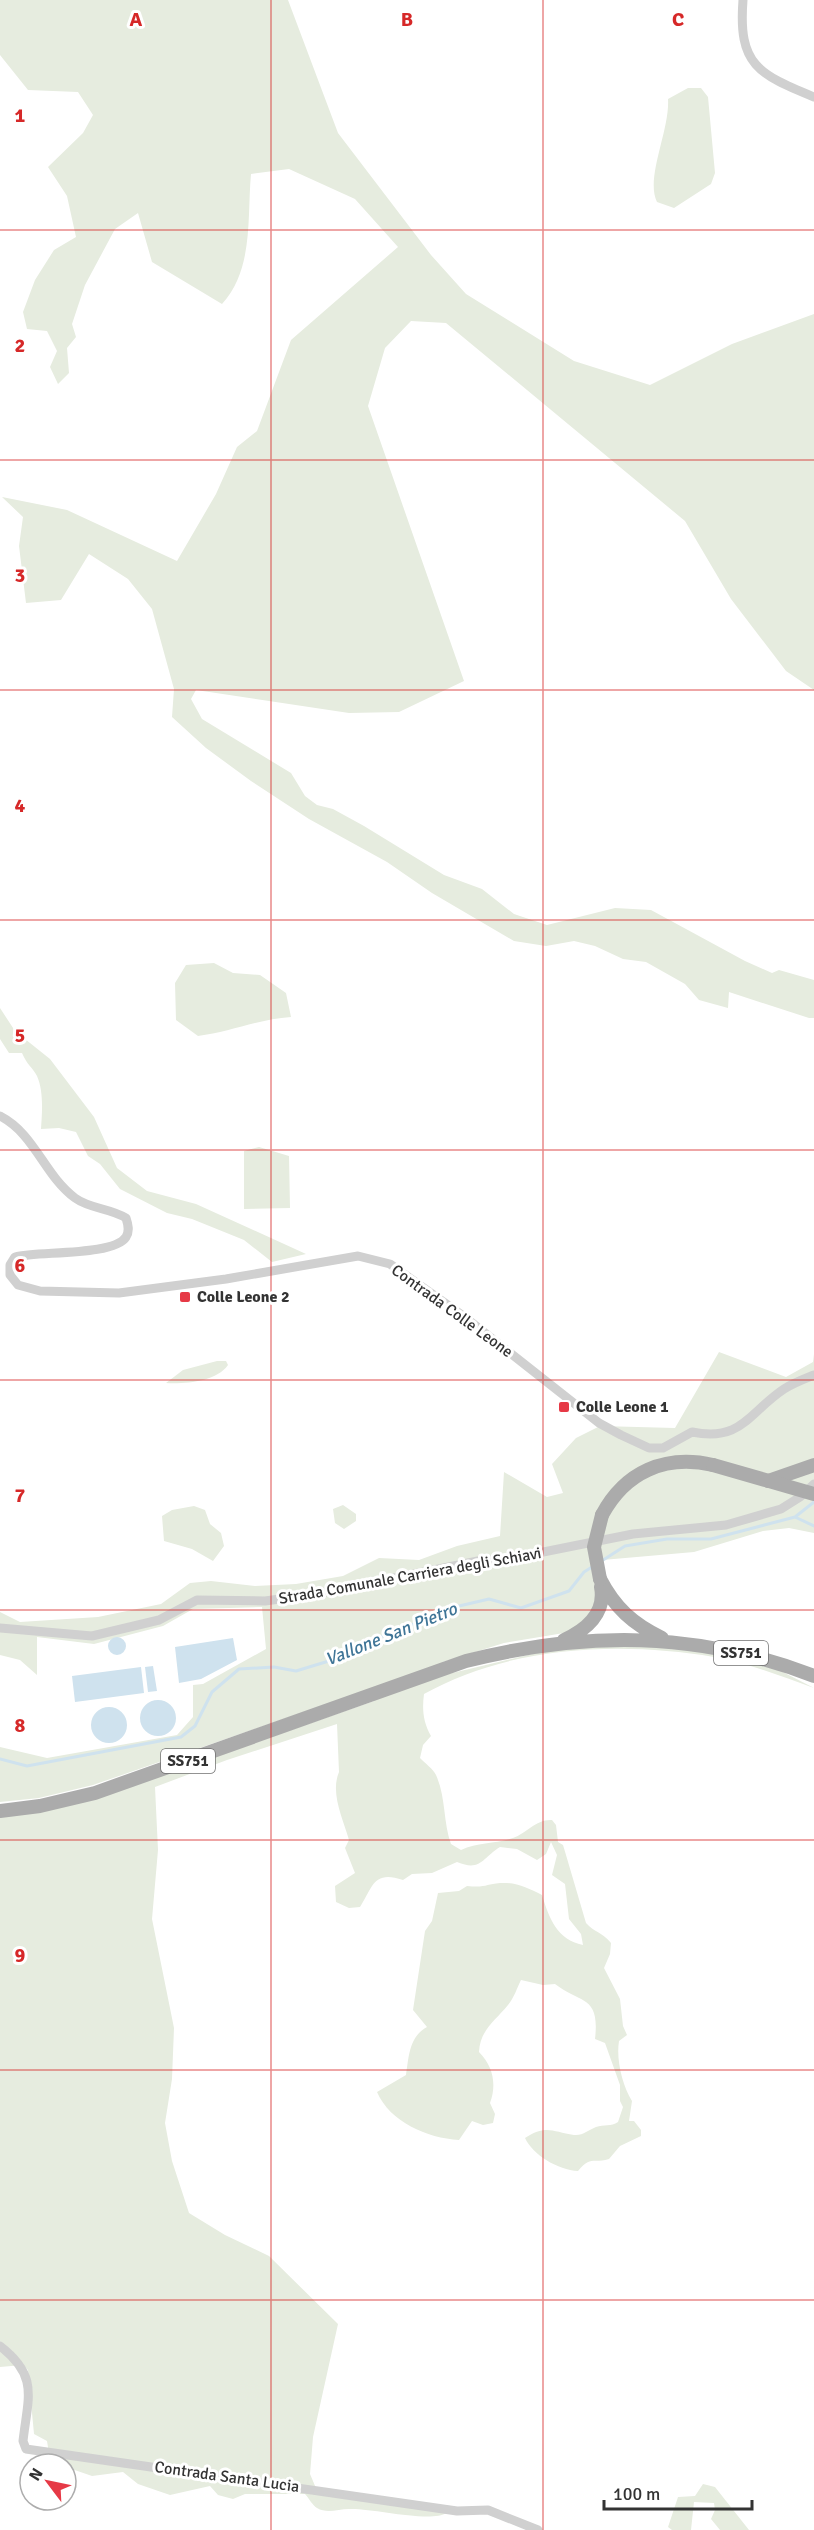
<svg xmlns="http://www.w3.org/2000/svg" width="814" height="2530" font-family="Signika,sans-serif">
	<rect width="100%" height="100%" fill="#fff"/>
	<path fill="#e6ecdf" d="M 0,0 L 288,0 L 338,133 L 431,255 L 466,294 L 574,361 L 650,385 L 732,344 L 814,314 L 814,690 L 786,671 L 731,599 L 685,521 L 446,323 L 411,321 L 385,348 L 368,406 L 464,681 L 399,712 L 349,713 L 196,690 L 191,699 L 202,719 L 291,773 L 305,796 L 317,805 L 333,809 L 364,826 L 444,875 L 482,889 L 514,914 L 547,925 L 615,908 L 651,910 L 745,961 L 772,973 L 779,970 L 814,980 L 814,1018 L 809,1018 L 729,992 L 728,1008 L 699,1000 L 685,984 L 646,962 L 623,959 L 595,946 L 574,941 L 546,946 L 514,941 L 432,893 L 387,862 L 309,819 L 251,781 L 206,748 L 172,717 L 174,689 L 152,609 L 128,579 L 89,554 L 61,600 L 26,603 L 19,546 L 23,517 L 2,497 L 67,510 L 177,561 L 216,494 L 237,447 L 257,431 L 291,340 L 398,247 L 355,199 L 289,169 L 251,174 C 247,217 254,269 222,304 L 152,262 L 138,213 L 115,229 L 85,285 L 72,324 L 76,337 L 67,348 L 69,373 L 58,384 L 50,367 L 57,351 L 47,331 L 27,329 L 23,312 L 35,280 L 54,250 L 76,237 L 67,196 L 48,167 L 83,133 L 93,115 L 78,92 L 28,90 L 0,55 Z
		M 688,88 L 701,88 L 708,97 L 715,173 L 711,184 L 674,208 L 657,202 C 645,178 670,130 668,99 Z
		M 214,963 L 233,973 L 260,975 L 286,993 L 291,1017 C 259,1019 230,1032 198,1036 L 176,1020 L 175,983 L 186,965 Z
		M 0,1008 L 15,1031 L 50,1059 L 94,1117 L 117,1168 L 147,1191 L 196,1204 L 306,1254 L 272,1262 L 244,1240 L 192,1219 L 167,1213 L 120,1189 L 100,1164 L 88,1156 L 76,1132 L 59,1128 L 41,1129 C 42,1113 44,1092 37,1076 C 33,1068 27,1065 22,1053 L 9,1053 L 0,1039 Z
		M 259,1147 L 289,1156 L 290,1208 L 244,1209 L 244,1151 Z
		M 719,1352 L 786,1377 L 813,1362 L 814,1354 L 814,1533 L 789,1528 L 763,1531 L 694,1552 L 591,1561 L 597,1593 L 594,1609 L 587,1620 L 570,1632 L 504,1643 L 443,1662 L 448,1674 L 558,1648 L 654,1646 L 711,1653 L 779,1670 L 814,1688 C 781,1676 748,1663 714,1657 C 619,1641 509,1646 424,1694 C 422,1709 423,1722 431,1736 L 423,1745 L 420,1758 C 425,1763 433,1769 436,1775 C 446,1797 443,1822 451,1844 L 461,1850 C 478,1842 496,1844 513,1838 C 527,1833 536,1819 552,1820 L 556,1825 L 558,1842 L 563,1845 L 566,1855 L 586,1923 C 594,1932 602,1932 611,1943 L 610,1954 L 604,1968 L 620,1999 L 623,2026 L 627,2035 L 619,2041 C 616,2059 622,2085 632,2101 L 629,2121 L 634,2121 L 641,2130 L 641,2136 L 620,2146 L 609,2159 C 593,2164 591,2155 578,2171 C 558,2170 533,2155 525,2138 C 546,2124 553,2132 574,2135 C 583,2136 588,2130 596,2127 C 604,2124 611,2127 618,2122 L 623,2107 L 620,2101 L 620,2085 L 605,2043 L 595,2039 C 600,1995 581,2004 555,1984 L 543,1985 L 521,1980 C 517,1988 514,1998 508,2005 C 495,2021 480,2030 479,2052 C 493,2066 497,2084 490,2103 L 495,2114 L 493,2123 L 483,2125 L 472,2121 L 459,2140 C 427,2138 390,2122 377,2092 L 406,2075 C 409,2056 409,2037 427,2027 L 413,2010 L 425,1931 L 432,1921 L 438,1893 L 459,1891 L 467,1886 C 486,1888 486,1884 500,1883 C 516,1882 528,1888 542,1895 C 549,1918 557,1940 583,1945 L 581,1934 L 569,1919 L 565,1884 L 552,1875 L 557,1855 L 551,1842 L 546,1854 L 537,1860 L 517,1849 L 500,1847 C 482,1858 481,1872 457,1862 L 432,1873 L 412,1874 L 403,1880 C 373,1870 373,1887 360,1907 L 349,1908 L 336,1902 L 335,1886 L 355,1873 L 345,1848 L 349,1840 C 343,1819 330,1793 339,1772 L 337,1724 L 227,1760 L 155,1787 L 158,1850 L 152,1919 L 174,2028 L 172,2079 L 165,2123 L 172,2161 L 189,2213 L 225,2235 L 269,2256 L 338,2324 L 313,2437 L 310,2474 L 318,2493 L 447,2513 C 429,2523 373,2508 349,2509 C 338,2509 327,2514 317,2508 C 312,2505 309,2498 305,2494 L 245,2494 L 233,2499 L 218,2495 L 210,2486 L 170,2495 L 138,2484 L 123,2472 L 92,2476 L 66,2467 L 66,2464 L 50,2460 L 47,2441 L 34,2434 L 28,2370 L 23,2365 L 0,2367 L 0,1816 L 97,1798 L 374,1701 L 370,1689 L 93,1785 L 39,1798 L 0,1802 L 0,1747 L 47,1758 L 177,1735 L 193,1717 L 193,1685 L 203,1684 L 266,1649 L 262,1607 L 193,1609 L 163,1626 L 94,1644 L 37,1637 L 37,1675 L 20,1660 L 0,1655 L 0,1612 L 20,1622 L 98,1617 L 161,1604 L 190,1583 L 211,1581 L 255,1586 L 296,1584 L 343,1576 L 379,1558 L 419,1560 L 457,1546 L 500,1536 L 504,1472 L 547,1497 L 563,1493 L 552,1464 L 576,1438 L 600,1426 L 675,1428 Z
		M 217,1361 L 226,1361 L 228,1365 C 216,1382 185,1384 166,1383 L 183,1370 Z
		M 343,1505 L 356,1514 L 356,1521 L 344,1529 L 335,1523 L 333,1509 Z
		M 194,1506 L 205,1510 L 210,1524 L 221,1533 L 224,1546 L 213,1561 L 192,1549 L 164,1541 L 162,1516 L 172,1510 Z
		M 703,2484 L 715,2487 L 749,2530 L 720,2530 L 711,2519 L 715,2510 L 714,2503 L 694,2502 L 691,2530 L 672,2530 L 668,2527 L 678,2497 L 695,2496 Z"/>
	<path fill="#cfe2ee" d="M108 1646a9 9 0 1 1 18 0a9 9 0 1 1-18 0Z
		M 233,1638 L 237,1660 L 201,1679 L 179,1683 L 175,1647 Z
		M 153,1666 L 157,1691 L 148,1692 L 145,1667 Z
		M 141,1667 L 144,1693 L 75,1702 L 72,1676 Z
		M140 1718a18 18 0 1 1 36 0a18 18 0 1 1-36 0Z
		M91 1725a18 18 0 1 1 36 0a18 18 0 1 1-36 0Z"/>
	<g fill="none" stroke-linecap="round" stroke-linejoin="round">
		<path stroke="#cfe2ee" stroke-width="3" d="M 795,1517 L 814,1526
			M 600,1562 L 625,1546 L 667,1539 L 711,1539 L 795,1517 L 814,1502
			M 0,1759 L 27,1766 L 181,1737 L 195,1726 L 212,1692 L 239,1669 L 274,1667 L 296,1671 L 342,1657 L 374,1639 L 399,1631 L 442,1610 L 489,1599 L 521,1608 L 569,1591 L 584,1572 L 592,1567"/>
		<path stroke="#d0d0d0" stroke-width="9" d="M 743,0 C 738,65 758,74 814,97
			M 0,1116 C 35,1134 44,1175 75,1198 C 90,1209 110,1208 126,1218 C 128,1224 130,1231 126,1237 C 114,1256 39,1251 15,1257 L 10,1265 L 10,1275 L 18,1285 L 40,1291 L 119,1293 L 226,1279 L 358,1256 L 390,1264 L 466,1318 L 599,1423 L 621,1435 L 649,1448 L 663,1448 L 692,1432 C 742,1442 748,1413 784,1389 C 793,1383 804,1379 814,1375
			M 0,1628 L 92,1636 L 159,1620 L 197,1600 L 265,1601 L 316,1594 L 478,1561 L 508,1559 L 633,1534 L 726,1525 L 781,1509 L 800,1497 L 814,1484
			M 0,2346 C 39,2376 28,2397 23,2441 L 26,2449 L 457,2511 L 488,2510 L 538,2530"/>
		<path stroke="#ababab" stroke-width="14" d="M 768,1481 L 814,1465
			M 602,1515 C 625,1472 665,1454 713,1465
			M 600,1579 C 615,1608 633,1624 662,1638
			M 564,1640 C 586,1630 606,1613 601,1587
			M 0,1811 L 40,1806 L 95,1793 L 466,1661 C 586,1631 697,1631 814,1676"/>
		<path stroke="#ababab" stroke-width="14" d="M 713,1465 L 814,1494
			M 600,1579 L 594,1547 L 602,1515"/>
	</g>
	<path fill="none" stroke="#d62828" stroke-width="1.5" stroke-opacity="0.55" d="M 271,0 L 271,2530M 543,0 L 543,2530M 0,230 L 814,230M 0,460 L 814,460M 0,690 L 814,690M 0,920 L 814,920M 0,1150 L 814,1150M 0,1380 L 814,1380M 0,1610 L 814,1610M 0,1840 L 814,1840M 0,2070 L 814,2070M 0,2300 L 814,2300"/>
	<g fill="#e63946" stroke="#fff" stroke-width="2">
		<rect x="179" y="1291" width="12" height="12" rx="3"/>
		<rect x="558" y="1401" width="12" height="12" rx="3"/>
	</g>
	<g text-anchor="middle" dominant-baseline="central" stroke-width="6" stroke-linejoin="round" paint-order="stroke">
		<g fill="#fff" stroke="#707070" stroke-width="1.5">
			<rect x="714" y="1641" width="54" height="24" rx="4.5"/>
			<rect x="161" y="1749" width="54" height="24" rx="4.5"/>
		</g>
		<g font-size="15" font-weight="bold" fill="#333">
			<text x="741" y="1653">SS751</text>
			<text x="188" y="1761">SS751</text>
		</g>
		<g font-size="16" font-weight="bold" fill="#333" stroke="#fff" text-anchor="start">
			<text x="197" y="1297">Colle Leone 2</text>
			<text x="576" y="1407">Colle Leone 1</text>
		</g>
		<g font-size="16" fill="#333" stroke="#fff">
			<text transform="translate(452 1311) rotate(36)">Contrada Colle Leone</text>
			<text transform="translate(410 1576) rotate(-10)">Strada Comunale Carriera degli Schiavi</text>
			<text transform="translate(227 2477) rotate(8)">Contrada Santa Lucia</text>
		</g>
		<g font-size="18" font-style="italic" fill="#3f7597" stroke="#fff">
			<text transform="translate(391 1634) rotate(-22)">Vallone San Pietro</text>
		</g>
	</g>
	<g font-size="20" text-anchor="middle" font-weight="bold" fill="#d62828" stroke="#fff" stroke-width="6" stroke-linejoin="round" paint-order="stroke">
		<text x="136" y="26">A</text>
		<text x="407" y="26">B</text>
		<text x="678" y="26">C</text>
		<text x="20" y="122">1</text>
		<text x="20" y="352">2</text>
		<text x="20" y="582">3</text>
		<text x="20" y="812">4</text>
		<text x="20" y="1042">5</text>
		<text x="20" y="1272">6</text>
		<text x="20" y="1502">7</text>
		<text x="20" y="1732">8</text>
		<text x="20" y="1962">9</text>
	</g>
	<g transform="translate(48 2482) rotate(302)"><circle r="28" fill="#ffffff" stroke="#adadad" stroke-width="1.5"/>
	<path d="M0-4.5L10 22L0 15L-10 22Z" fill="#e63946"/>
	<text y="-9" font-size="16" font-weight="bold" text-anchor="middle" fill="#333333">N</text>
	</g>
	<path d="M604 2500v9h148v-9" fill="none" stroke="#333333" stroke-width="3"/>
	<text x="613" y="2500" font-size="18" fill="#333333" stroke="#ffffff" stroke-width="4.5" paint-order="stroke">100 m</text>
</svg>
